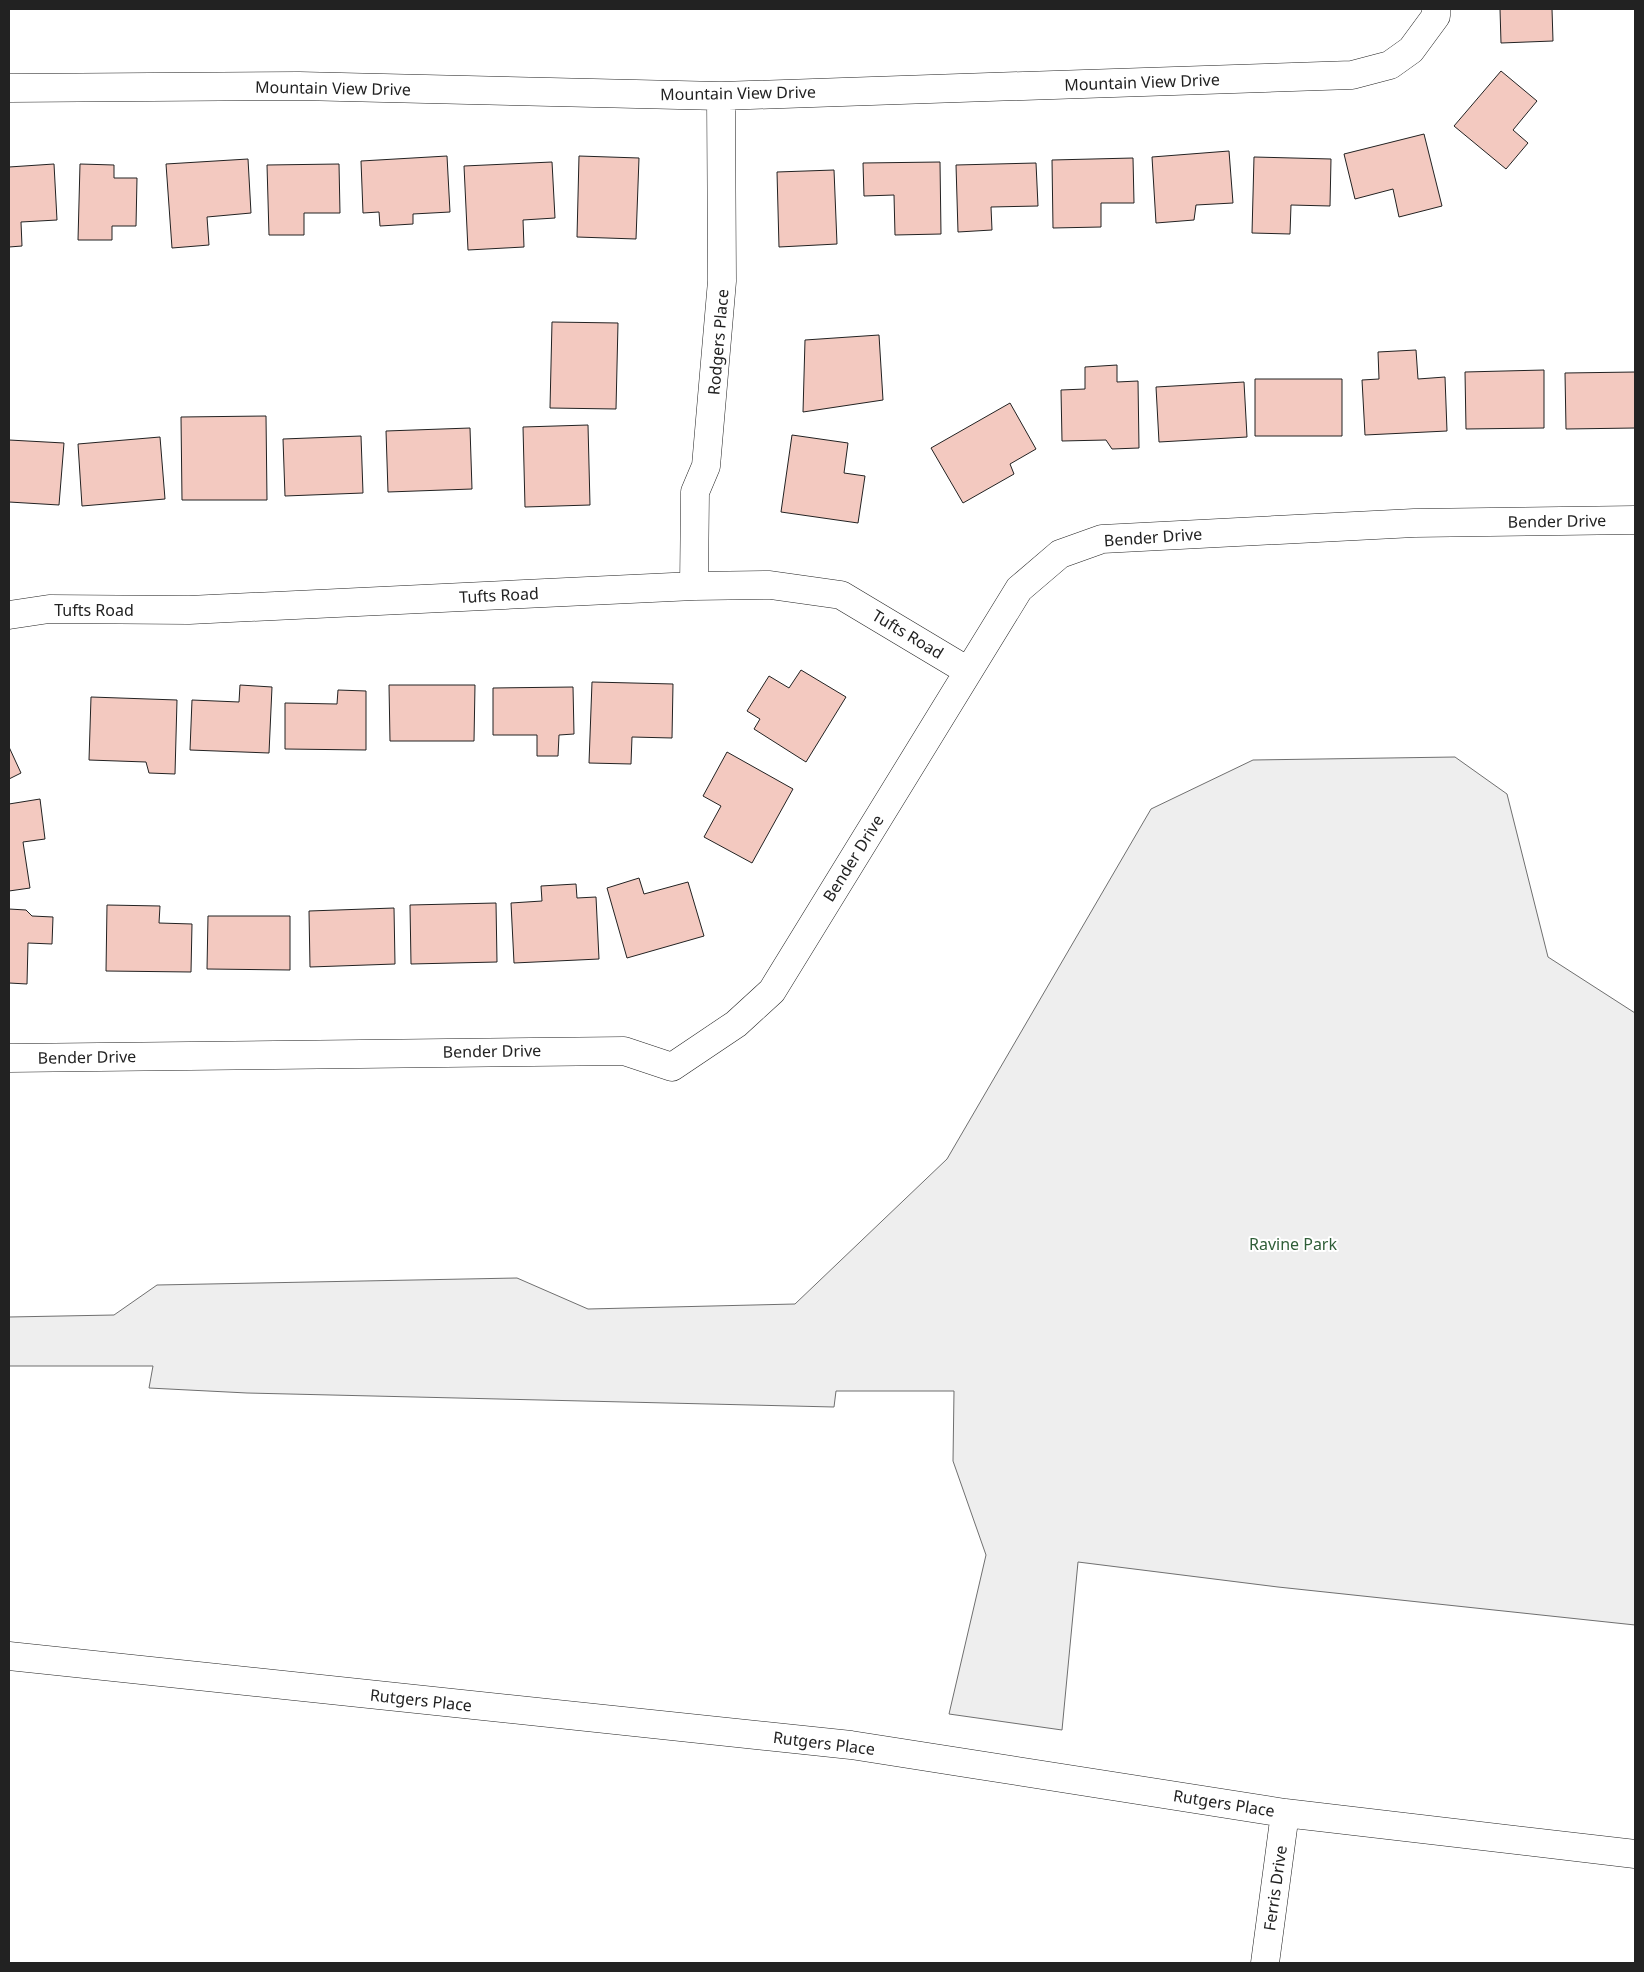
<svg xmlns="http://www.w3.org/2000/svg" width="1644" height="1972" font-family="'Noto Sans',sans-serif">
	<rect width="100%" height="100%" fill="#fff"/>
	<path fill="#eee" stroke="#6f6f6f" d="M 1455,757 L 1507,794 L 1548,957 L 1635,1013 L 1635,1625 L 1278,1587 L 1078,1562 L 1062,1730 L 949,1714 L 986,1555 L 953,1461 L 954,1391 L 836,1391 L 834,1407 L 247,1393 L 149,1388 L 153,1366 L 9,1366 L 9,1317 L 114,1315 L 157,1285 L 517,1278 L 588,1309 L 795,1304 L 947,1159 L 1151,809 L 1253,760 Z"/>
	<path fill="#f3c9c0" stroke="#222" d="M 1500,9 L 1552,9 L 1553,41 L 1501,43 Z
		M 1501,71 L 1537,101 L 1513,130 L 1528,143 L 1506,169 L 1454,126 Z
		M 1424,134 L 1442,206 L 1399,217 L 1393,189 L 1355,199 L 1344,154 Z
		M 1229,151 L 1233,203 L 1196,205 L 1194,220 L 1156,223 L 1152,157 Z
		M 447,156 L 450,212 L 413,214 L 413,224 L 380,226 L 379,212 L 363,213 L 361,161 Z
		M 579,156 L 639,158 L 636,239 L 577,237 Z
		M 1254,157 L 1331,159 L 1330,206 L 1291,205 L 1290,234 L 1252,233 Z
		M 1133,158 L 1134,203 L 1101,203 L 1101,227 L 1053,228 L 1052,160 Z
		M 248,159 L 251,213 L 207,217 L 209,245 L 172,248 L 166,164 Z
		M 552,162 L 555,218 L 523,220 L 524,247 L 468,250 L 464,166 Z
		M 940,162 L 941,234 L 895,235 L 894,195 L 864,196 L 863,163 Z
		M 1036,163 L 1038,206 L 991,207 L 992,230 L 958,232 L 956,165 Z
		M 54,164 L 57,220 L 21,222 L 22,246 L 9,247 L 9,167 Z
		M 80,164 L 114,165 L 114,178 L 137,178 L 136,226 L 112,226 L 112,240 L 78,240 Z
		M 339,164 L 340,213 L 304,213 L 304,235 L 269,235 L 267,165 Z
		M 834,170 L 837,244 L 779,247 L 777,172 Z
		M 552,322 L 618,323 L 616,409 L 550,408 Z
		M 879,335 L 883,400 L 803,412 L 805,340 Z
		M 1416,350 L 1418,379 L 1445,377 L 1447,431 L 1365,435 L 1362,380 L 1379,379 L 1378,352 Z
		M 1117,365 L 1117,382 L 1138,381 L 1139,448 L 1112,449 L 1106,440 L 1062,441 L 1061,390 L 1085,389 L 1085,367 Z
		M 1544,370 L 1544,428 L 1466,429 L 1465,372 Z
		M 1635,372 L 1635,428 L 1566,429 L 1565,373 Z
		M 1255,379 L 1342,379 L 1342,436 L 1255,436 Z
		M 1244,382 L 1247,437 L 1159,442 L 1156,387 Z
		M 1010,403 L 1036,449 L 1010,464 L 1014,474 L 963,503 L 931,448 Z
		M 266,416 L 267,500 L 182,500 L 181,417 Z
		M 588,425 L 590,505 L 525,507 L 523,427 Z
		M 470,428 L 472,489 L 388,492 L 386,431 Z
		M 792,435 L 848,443 L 844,473 L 865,476 L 858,523 L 781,512 Z
		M 361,436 L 363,493 L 285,496 L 283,439 Z
		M 160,437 L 165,499 L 82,506 L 78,444 Z
		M 9,440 L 64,443 L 59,505 L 9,502 Z
		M 801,670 L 846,697 L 806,762 L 754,729 L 760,719 L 747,711 L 769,676 L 789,688 Z
		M 592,682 L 673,684 L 672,738 L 632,737 L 631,764 L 589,763 Z
		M 240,685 L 272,687 L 269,753 L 190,750 L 192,700 L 239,702 Z
		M 389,685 L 475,685 L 474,741 L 390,741 Z
		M 573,687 L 574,734 L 559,735 L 558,756 L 537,756 L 537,735 L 493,735 L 493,688 Z
		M 338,690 L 366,691 L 366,750 L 285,749 L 285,703 L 337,704 Z
		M 91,697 L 177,700 L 175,774 L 149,773 L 146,762 L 89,760 Z
		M 9,747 L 21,773 L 9,779 Z
		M 727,752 L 793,789 L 752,863 L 704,837 L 721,806 L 703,796 Z
		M 40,799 L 45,839 L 23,842 L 30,888 L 9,891 L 9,804 Z
		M 639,878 L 644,894 L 688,882 L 704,936 L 627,958 L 607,888 Z
		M 576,884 L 577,898 L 596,897 L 599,959 L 514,963 L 511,903 L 542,901 L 541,886 Z
		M 496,903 L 497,962 L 411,964 L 410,905 Z
		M 107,905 L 160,906 L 159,923 L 192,924 L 191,972 L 106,971 Z
		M 394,908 L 395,964 L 310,967 L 309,911 Z
		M 9,909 L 26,910 L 32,916 L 53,917 L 52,944 L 28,943 L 27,984 L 9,983 Z
		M 208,916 L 290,916 L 290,970 L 207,969 Z"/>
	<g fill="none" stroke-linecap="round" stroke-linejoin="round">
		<g stroke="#222" stroke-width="29">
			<path id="minor" d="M 9,88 L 299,86 L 721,96 L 1352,75 L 1390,65 L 1411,50 L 1436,16 L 1436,9
				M 694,586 L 695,492 L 706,466 L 722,281 L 721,96
				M 9,615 L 49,609 L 189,610 L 694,586 L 770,585 L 841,595 L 968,671
				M 9,1058 L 624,1051 L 672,1067 L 736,1024 L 772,991 L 1019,589 L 1060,554 L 1102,539 L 1414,523 L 1635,520
				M 9,1656 L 851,1745 L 1285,1813 L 1635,1854
				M 1265,1963 L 1285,1813"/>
		</g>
		<use href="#minor" stroke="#fff" stroke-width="28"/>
	</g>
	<g text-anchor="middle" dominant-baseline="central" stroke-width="4" stroke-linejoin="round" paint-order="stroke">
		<g font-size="16" fill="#222" stroke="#fff">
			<text transform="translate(1142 82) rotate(-2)">Mountain View Drive</text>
			<text transform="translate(333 88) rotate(1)">Mountain View Drive</text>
			<text transform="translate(738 93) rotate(-1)">Mountain View Drive</text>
			<text transform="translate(718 342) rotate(-85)">Rodgers Place</text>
			<text transform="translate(1557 521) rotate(-1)">Bender Drive</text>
			<text transform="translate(1153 537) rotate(-4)">Bender Drive</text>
			<text transform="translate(499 595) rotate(-3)">Tufts Road</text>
			<text x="94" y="610">Tufts Road</text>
			<text transform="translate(908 634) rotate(31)">Tufts Road</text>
			<text transform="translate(853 858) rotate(-58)">Bender Drive</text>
			<text transform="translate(492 1051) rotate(-1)">Bender Drive</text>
			<text transform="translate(87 1057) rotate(-1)">Bender Drive</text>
			<text transform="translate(421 1700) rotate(6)">Rutgers Place</text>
			<text transform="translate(824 1743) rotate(7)">Rutgers Place</text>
			<text transform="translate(1224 1803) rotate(9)">Rutgers Place</text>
			<text transform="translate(1275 1888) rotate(-82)">Ferris Drive</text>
		</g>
		<g font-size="16" fill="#2f5e38" stroke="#fff">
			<text x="1293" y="1244">Ravine Park</text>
		</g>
	</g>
	<rect width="1644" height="1972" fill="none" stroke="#222222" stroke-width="20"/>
</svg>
